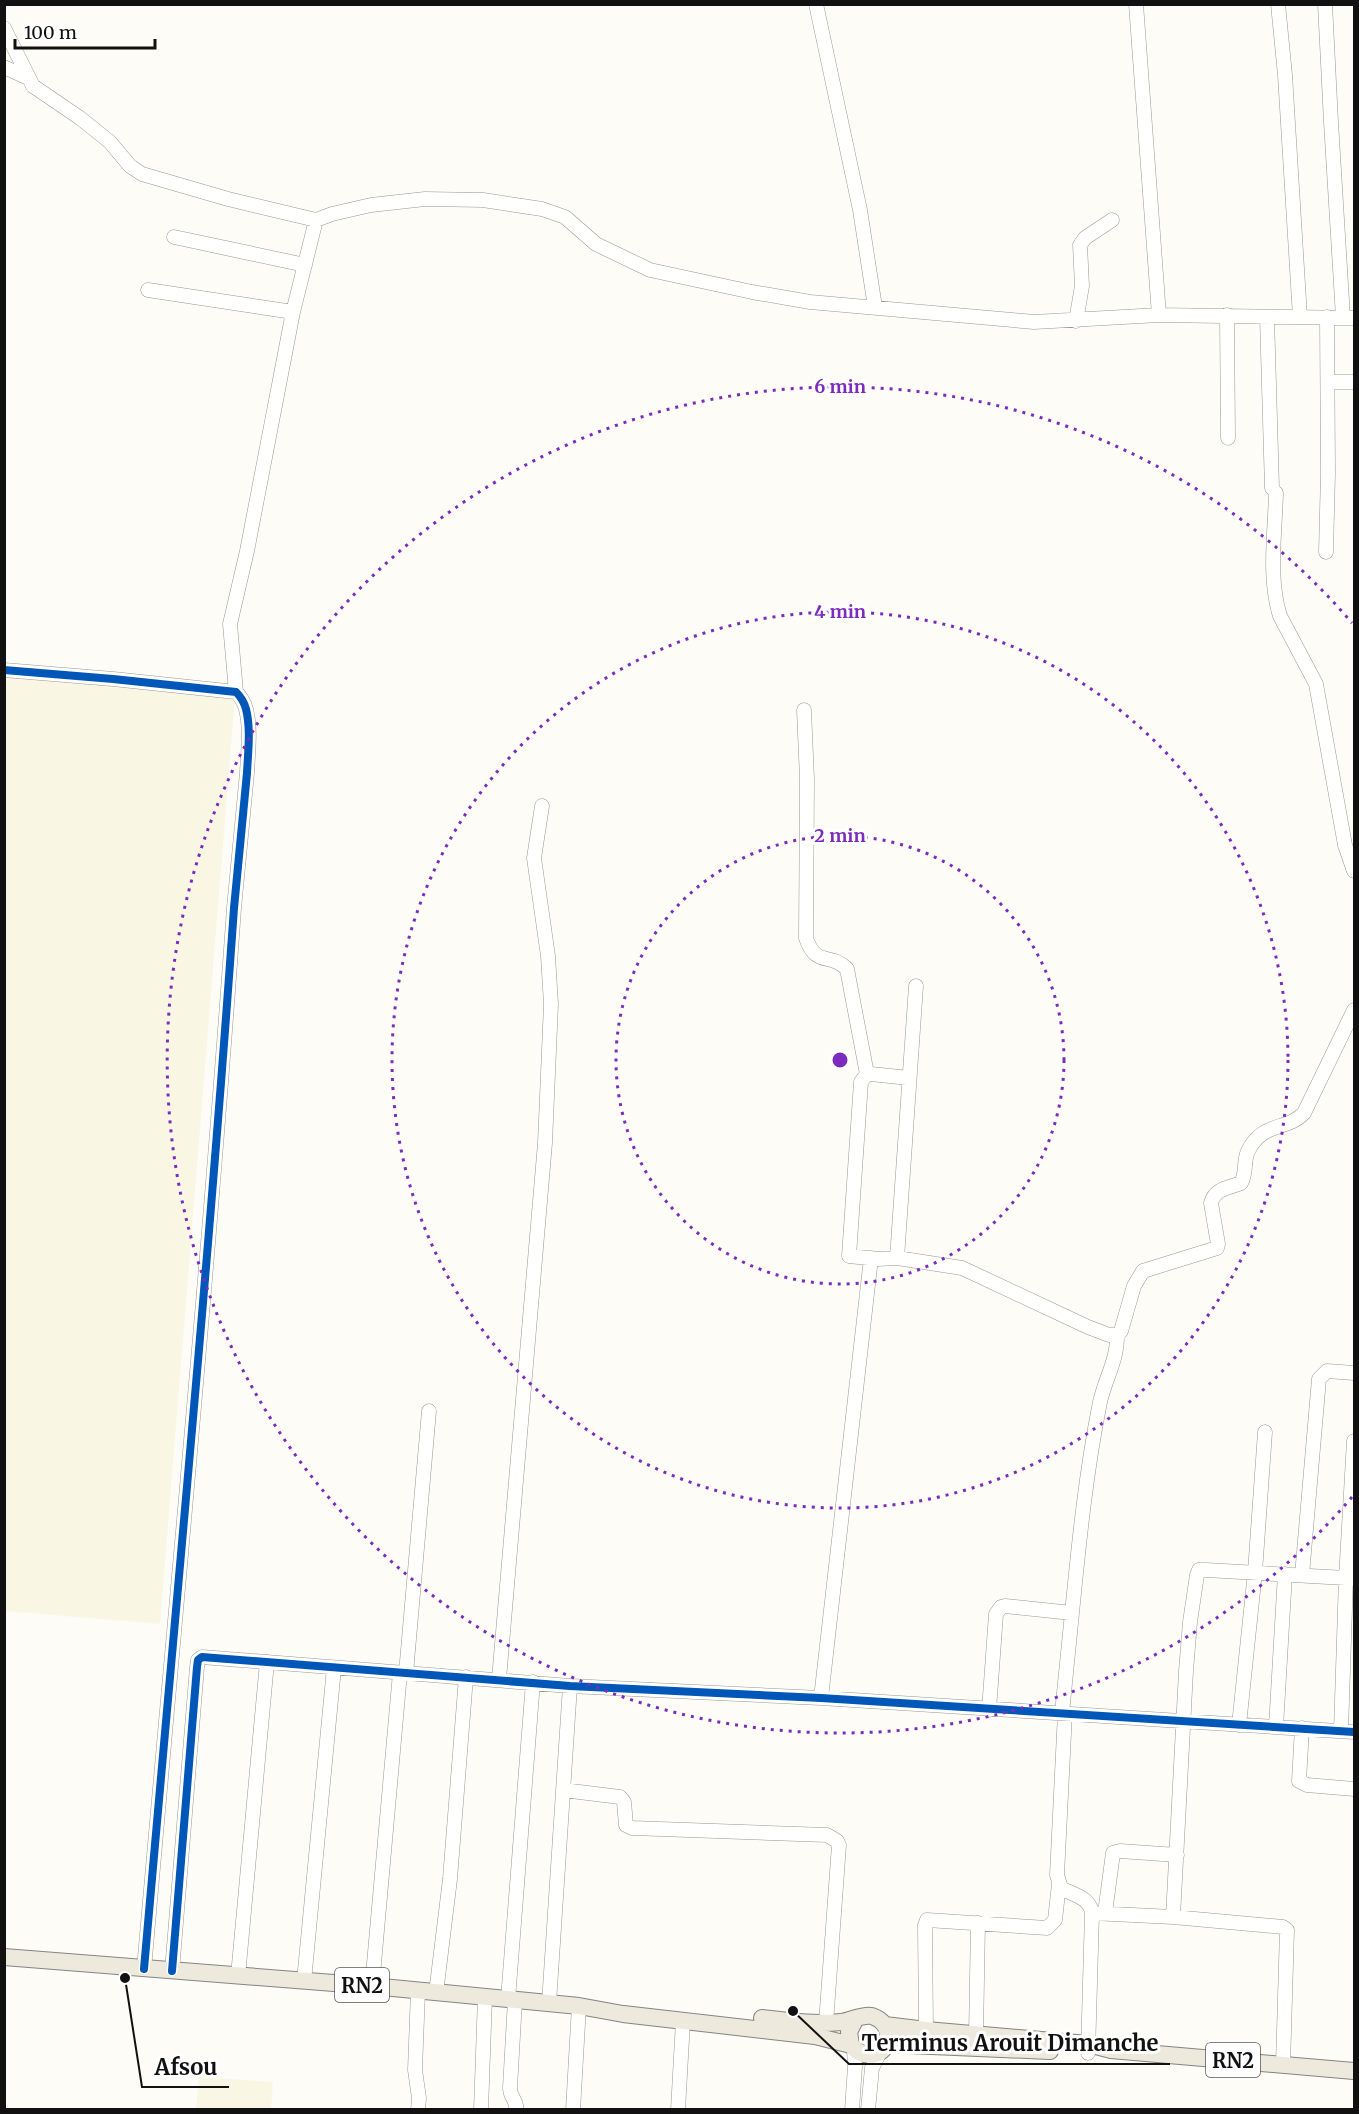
<svg xmlns="http://www.w3.org/2000/svg" width="1359" height="2114" font-family="Merriweather,serif">
	<rect width="100%" height="100%" fill="#fdfcf7"/>
	<path fill="#f9f7e4" d="M 4,676 L 235,696 L 160,1624 L 5,1611 Z
		M 199,2077 L 273,2082 L 271,2109 L 196,2109 Z"/>
	<g fill="none" stroke-linecap="round" stroke-linejoin="round">
		<g stroke="#979795" stroke-width="15">
			<path id="minor" d="M 816,4 L 860,210 L 875,307
				M 1136,4 L 1159,315
				M 1278,4 L 1285,75 L 1300,317
				M 1325,4 L 1331,122 L 1343,317
				M 4,28 L 33,86 L 80,118 L 110,142 L 130,166 L 142,174 L 228,199 L 316,220 L 332,214 L 371,205 L 425,199 L 483,200 L 542,209 L 565,217 L 596,244 L 650,270 L 752,292 L 810,302 L 1034,322 L 1159,315 L 1354,318
				M 4,67 L 28,78
				M 174,237 L 305,265
				M 148,290 L 293,312
				M 1227,315 L 1228,438
				M 1267,317 L 1272,488
				M 1076,321 L 1082,286 L 1080,245 L 1085,238 L 1112,220
				M 1328,382 L 1354,382
				M 1276,493 C 1275,533 1268,578 1280,616 L 1316,684 L 1345,845 L 1354,871
				M 1326,552 L 1328,473 L 1327,317
				M 4,670 L 113,679 L 236,692 C 241,697 244,702 246,709 C 251,729 248,752 247,773 C 243,818 238,863 234,908 C 209,1262 175,1615 144,1969
				M 236,692 L 230,624 L 247,551 L 293,312 L 316,220
				M 804,710 L 807,779 L 806,938 C 816,968 831,952 847,969 L 867,1074
				M 909,1078 L 871,1074 L 867,1074 L 861,1082 L 849,1256 L 878,1259 L 897,1258 L 916,986
				M 897,1258 L 962,1268 L 1088,1327 L 1109,1335 L 1117,1335 L 1121,1331 L 1134,1286 L 1143,1271 L 1217,1248 L 1218,1244 L 1211,1203 C 1215,1188 1229,1188 1241,1183 C 1247,1173 1243,1162 1248,1151 C 1263,1121 1287,1131 1304,1113 L 1354,1010
				M 1302,1575 L 1319,1379 L 1327,1371 L 1354,1373
				M 1072,1613 C 1079,1542 1086,1472 1100,1402 C 1105,1379 1118,1359 1117,1335
				M 406,1673 L 429,1411
				M 499,1679 L 545,1143 L 551,1004 L 548,956 L 534,858 L 542,806
				M 821,1698 L 871,1258
				M 989,1710 L 996,1614 L 1001,1607 L 1005,1606 L 1072,1613 L 1062,1713
				M 1065,1713 L 1057,1875 L 1061,1888 C 1073,1895 1090,1897 1092,1913
				M 1239,1725 L 1255,1572 L 1265,1432
				M 1276,1727 L 1285,1574
				M 1302,1728 L 1299,1781 L 1307,1785 L 1354,1789
				M 1341,1731 L 1346,1578 L 1353,1579
				M 563,1790 L 620,1797 L 624,1802 L 626,1825 L 632,1828 L 827,1835 L 837,1841 L 839,1845 L 826,2023
				M 1105,1913 L 1113,1853 L 1120,1851 L 1177,1855
				M 1173,1917 L 1283,1927 L 1287,1930 L 1283,2065
				M 172,1971 L 197,1667 L 198,1660 L 202,1657 L 570,1686 L 821,1698 L 1354,1732
				M 238,1976 L 267,1662
				M 304,1981 L 334,1668
				M 372,1986 L 400,1673
				M 436,1993 L 450,1879 L 466,1677
				M 508,1999 L 533,1682
				M 515,2000 L 510,2088 C 510,2098 518,2101 516,2110
				M 549,2003 L 570,1686
				M 926,2030 L 925,1925 L 927,1920 L 1047,1928 L 1055,1920 L 1059,1884
				M 976,2035 L 978,1923
				M 1088,2053 L 1092,1913 L 1173,1917 L 1186,1671 L 1190,1622 L 1197,1575 L 1199,1570 L 1206,1570 L 1346,1578 L 1354,1441
				M 418,2110 L 419,2098 L 415,2070 L 418,1991
				M 481,2110 L 485,1997
				M 573,2110 L 579,2006
				M 678,2110 L 683,2021
				M 852,2110 L 855,2066 L 854,2049
				M 868,2110 L 872,2068 L 880,2052"/>
		</g>
		<g stroke="#858482" stroke-width="18">
			<path id="major" d="M 4,1957 L 372,1986 L 579,2006 L 623,2014 L 815,2036 L 851,2045
				M 762,2018 C 788,2021 815,2025 841,2022 C 851,2021 862,2014 872,2016 C 881,2019 889,2027 888,2037 C 887,2058 862,2060 851,2045 L 849,2032 L 855,2020
				M 885,2025 L 926,2030 L 1088,2044 L 1111,2050 L 1354,2071
				M 886,2044 L 1050,2051"/>
		</g>
		<use href="#minor" stroke="#fffffe" stroke-width="14"/>
		<use href="#major" stroke="#ede9dc" stroke-width="16"/>
		<g stroke="#fff" stroke-width="11">
			<path id="cycleway" d="M 4,670 L 113,679 L 236,692 C 241,697 244,702 246,709 C 251,729 248,752 247,773 C 243,818 238,863 234,908 C 209,1262 175,1615 144,1969
				M 172,1971 L 197,1667 L 198,1660 L 202,1657 L 570,1686 L 821,1698 L 1354,1732"/>
		</g>
		<use href="#cycleway" stroke="#0057b8" stroke-width="8"/>
	</g>
	<g fill="none" stroke="#7b2cbf" stroke-width="3" stroke-dasharray="3 6">
		<circle cx="840" cy="1060" r="224"/>
		<circle cx="840" cy="1060" r="448"/>
		<path d="M1352 1497A673 673 0 1 1 1352 623"/>
	</g>
	<g text-anchor="middle" dominant-baseline="central" stroke-width="6" stroke-linejoin="round" paint-order="stroke">
		<g fill="#fff" stroke="#585858" stroke-width="1.5">
			<rect x="335" y="1968" width="54" height="34" rx="4.5"/>
			<rect x="1206" y="2043" width="54" height="34" rx="4.5"/>
		</g>
		<g font-size="20" font-weight="bold" fill="#111">
			<text x="362" y="1985">RN2</text>
			<text x="1233" y="2060">RN2</text>
		</g>
	</g>
	<circle cx="840" cy="1060" r="9" fill="#7b2cbf" stroke="#fff" stroke-width="3"/>
	<g font-size="18" text-anchor="middle" font-weight="bold" fill="#7b2cbf" stroke="#fff" stroke-width="6" stroke-linejoin="round" paint-order="stroke">
		<text x="840" y="393">6 min</text>
		<text x="840" y="618">4 min</text>
		<text x="840" y="842">2 min</text>
	</g>
	<path fill="none" stroke="#111" stroke-width="2" d="M793 2011L849 2064H1170M125 1978L142 2087H229"/>
	<g fill="#111" stroke="#fff" stroke-width="2">
		<circle cx="793" cy="2011" r="6"/>
		<circle cx="125" cy="1978" r="6"/>
	</g>
	<g font-size="22" text-anchor="middle" font-weight="bold" fill="#111" stroke="#fff" stroke-width="6" stroke-linejoin="round" paint-order="stroke">
		<text x="1010" y="2051">Terminus Arouit Dimanche</text>
		<text x="186" y="2075">Afsou</text>
	</g>
	<rect width="1359" height="2114" fill="none" stroke="#111111" stroke-width="12"/>
	<path d="M15 39v9h140v-9" fill="none" stroke="#111111" stroke-width="3"/>
	<text x="24" y="39" font-size="18" fill="#111111" stroke="#ffffff" stroke-width="4.5" paint-order="stroke">100 m</text>
</svg>
